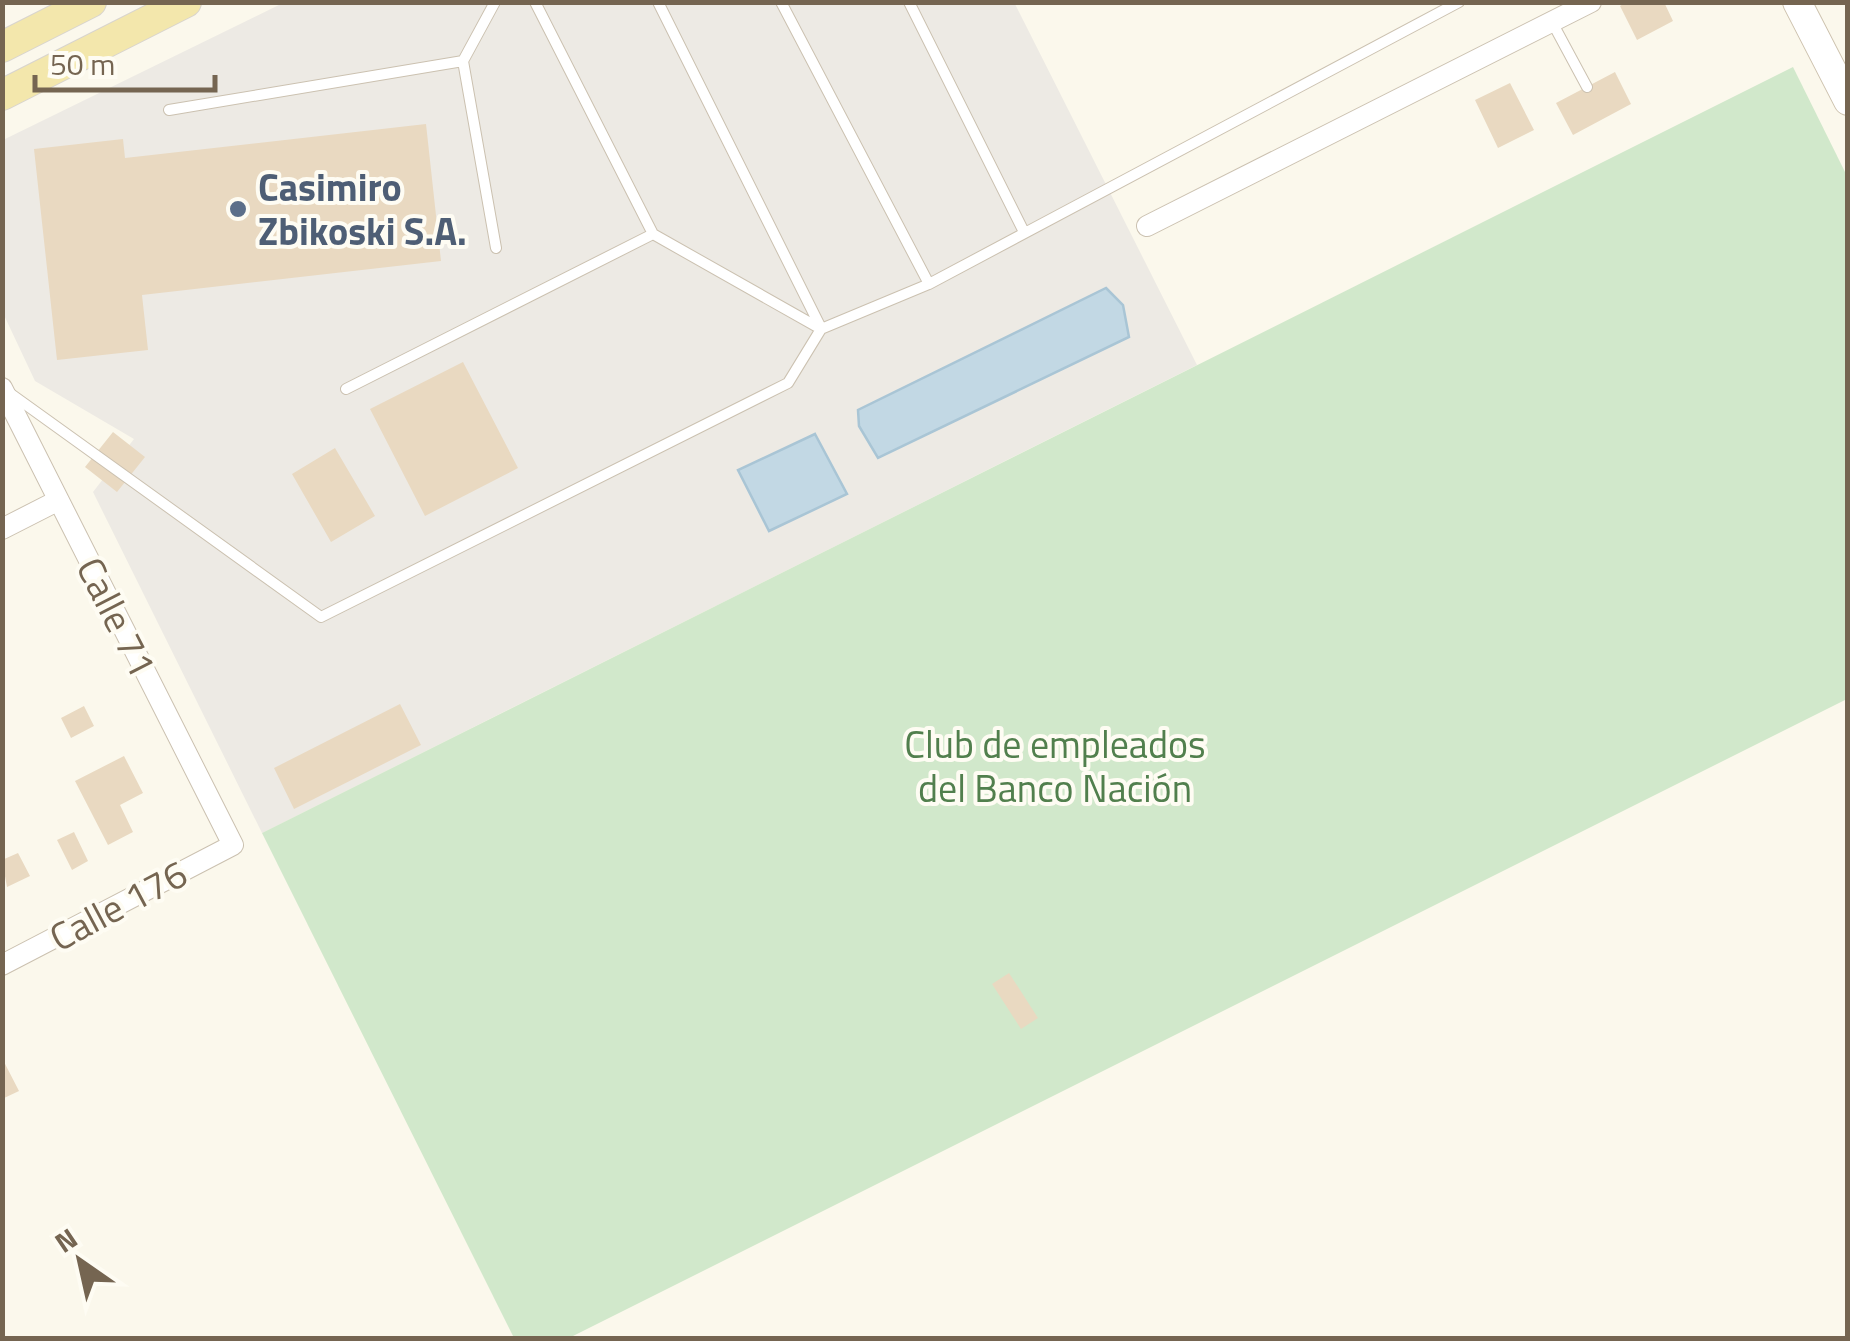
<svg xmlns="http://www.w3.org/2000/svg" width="1850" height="1341" font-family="'Titillium Web',sans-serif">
	<rect width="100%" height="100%" fill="#fbf8ec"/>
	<path fill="#edeae4" d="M 1014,2 L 1197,365 L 262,833 L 93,492 L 134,439 L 35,381 L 3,313 L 3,140 L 283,3 Z"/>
	<path fill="#d1e8cb" d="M 1793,67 L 1847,176 L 1847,699 L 569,1338 L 514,1338 L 262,833 Z"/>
	<path fill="#c2d8e4" stroke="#a9c5d5" stroke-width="2.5" d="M 1106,288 L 1123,305 L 1129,337 L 878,458 L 859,426 L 858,410 Z
		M 815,434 L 847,494 L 769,531 L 738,470 Z"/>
	<path fill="#e9d9c1" d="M 1626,2 L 1664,2 L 1673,21 L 1637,40 L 1620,6 Z
		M 1615,72 L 1631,104 L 1573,135 L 1556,103 Z
		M 1510,83 L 1534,130 L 1498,148 L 1475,100 Z
		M 426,124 L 441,261 L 142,295 L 148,350 L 57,360 L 34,149 L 123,139 L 125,158 Z
		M 463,362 L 518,468 L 425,516 L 370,409 Z
		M 113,432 L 145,457 L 117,492 L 85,467 Z
		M 335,448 L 375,516 L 331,542 L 292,474 Z
		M 400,704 L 421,745 L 294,809 L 274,768 Z
		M 84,706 L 94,726 L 71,738 L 61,718 Z
		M 124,756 L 143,793 L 120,805 L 133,832 L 108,845 L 75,781 Z
		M 74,832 L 88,861 L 72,870 L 57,840 Z
		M 18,853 L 30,876 L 7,887 L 2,860 Z
		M 1009,973 L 1038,1018 L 1021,1029 L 992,984 Z
		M 2,1058 L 19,1091 L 2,1099 Z"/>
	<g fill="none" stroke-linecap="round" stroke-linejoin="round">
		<g stroke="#cbc1b0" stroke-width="12">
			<path id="service" d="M 495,2 L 463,61 L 496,248
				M 535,2 L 653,234 L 821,329
				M 658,2 L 821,328
				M 781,2 L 929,284
				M 909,2 L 1023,230
				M 1552,22 L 1587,87
				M 169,110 L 463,61
				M 346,389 L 653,234
				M 11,394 L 321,617 L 788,383 L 821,329 L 929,284 L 1459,2"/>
		</g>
		<g stroke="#cbc1b0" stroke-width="22">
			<path id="minor" d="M 1147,226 L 1591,2
				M 2,388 L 233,845 L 2,965
				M 2,529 L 57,501"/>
		</g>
		<g stroke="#cdc2ae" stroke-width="30">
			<path id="secondary" d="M 1797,2 L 1848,101"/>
		</g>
		<g stroke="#d8d4ce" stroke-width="32">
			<path id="primary" d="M 2,47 L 91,2
				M 2,95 L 186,2"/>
		</g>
		<use href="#service" stroke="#fff" stroke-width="10"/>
		<use href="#minor" stroke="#fff" stroke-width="20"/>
		<use href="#secondary" stroke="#fff" stroke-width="28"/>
		<use href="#primary" stroke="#f3e7ac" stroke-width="30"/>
	</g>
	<circle fill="#5c6f8a" stroke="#fefcf3" stroke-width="4" cx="238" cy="209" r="10"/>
	<g text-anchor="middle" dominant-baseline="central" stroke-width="8" stroke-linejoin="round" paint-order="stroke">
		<g font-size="38" font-weight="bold" fill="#4e5e75" stroke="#fefcf3" text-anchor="start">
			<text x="258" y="187">Casimiro<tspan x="258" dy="44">Zbikoski S.A.</tspan></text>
		</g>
		<g font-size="38" fill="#756551" stroke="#fefcf3">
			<text transform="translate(117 617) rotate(63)">Calle 71</text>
			<text transform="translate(118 905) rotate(-28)">Calle 176</text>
		</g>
		<g font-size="38" fill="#517f4d" stroke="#fefcf3">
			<text x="1055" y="744">Club de empleados<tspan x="1055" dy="44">del Banco Nación</tspan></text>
		</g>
	</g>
	<rect width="1850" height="1341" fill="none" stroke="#756551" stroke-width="10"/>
	<g transform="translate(80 1261) rotate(326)" stroke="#fefcf3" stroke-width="8" paint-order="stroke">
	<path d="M0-8L18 38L0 25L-18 38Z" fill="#756551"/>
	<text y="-15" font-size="28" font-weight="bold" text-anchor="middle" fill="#756551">N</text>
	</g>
	<path d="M35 75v15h180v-15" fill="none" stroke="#756551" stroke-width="5"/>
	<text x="50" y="75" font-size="30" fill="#756551" stroke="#fefcf3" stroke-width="8" paint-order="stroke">50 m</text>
</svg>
